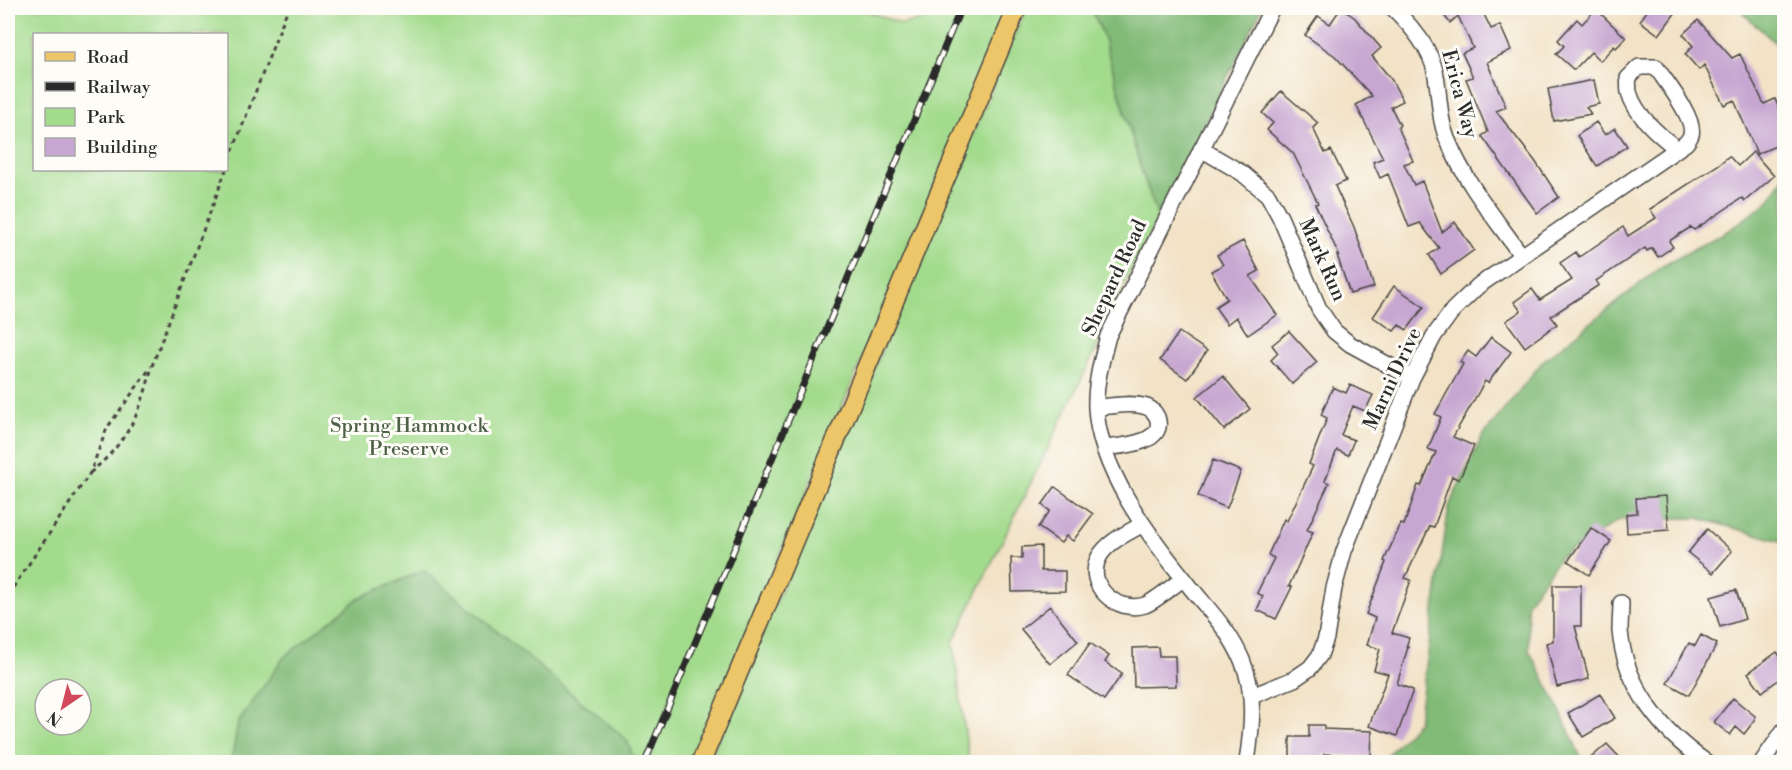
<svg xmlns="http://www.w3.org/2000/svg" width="1792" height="770" font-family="'Libre Bodoni',serif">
	<rect width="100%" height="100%" fill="#fdfcf7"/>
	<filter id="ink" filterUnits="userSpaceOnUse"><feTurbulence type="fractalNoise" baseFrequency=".0167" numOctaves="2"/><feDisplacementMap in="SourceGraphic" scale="12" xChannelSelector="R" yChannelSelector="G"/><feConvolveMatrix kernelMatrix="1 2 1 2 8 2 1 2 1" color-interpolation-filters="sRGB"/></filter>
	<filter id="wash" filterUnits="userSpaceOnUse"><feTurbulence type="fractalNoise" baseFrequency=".008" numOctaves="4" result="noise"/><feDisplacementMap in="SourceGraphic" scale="24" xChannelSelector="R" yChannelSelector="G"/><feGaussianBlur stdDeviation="1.35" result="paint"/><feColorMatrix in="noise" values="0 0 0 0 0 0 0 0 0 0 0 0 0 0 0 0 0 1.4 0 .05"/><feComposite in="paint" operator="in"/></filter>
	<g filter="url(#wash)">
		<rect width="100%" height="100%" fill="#f2e2c6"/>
		<path fill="#a3db8d" stroke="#67835c" stroke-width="1.5" fill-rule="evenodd" d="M 8,8 L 858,8 L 902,24 L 983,8 L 1009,8 L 693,762 L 635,762 L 631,752 L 627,762 L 8,762 ZM 34,34 L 226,34 L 226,170 L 34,170 ZM 45,689 L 81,689 L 81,725 L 45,725 Z
			M 1026,8 L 1091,8 L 1103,35 L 1142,172 L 1158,217 L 1118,296 L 1101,333 L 1098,345 L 953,642 L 969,762 L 709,762 Z"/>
		<path fill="#82bb78" stroke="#567352" stroke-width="1.5" d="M 1091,8 L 1262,8 L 1158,217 L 1142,172 L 1103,35 Z
			M 1741,8 L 1784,8 L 1784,51 L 1745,15 Z
			M 1784,176 L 1784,542 L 1698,518 L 1621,519 L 1560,557 L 1527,603 L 1529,650 L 1557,704 L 1583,762 L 1381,762 L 1418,722 L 1449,506 L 1482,437 L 1543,361 L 1661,267 L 1729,230 L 1769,201 Z
			M 424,570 L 627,740 L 635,762 L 231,762 L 238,723 L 284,657 L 359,598 Z"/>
		<g id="blocks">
			<path fill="#c7a7d1" d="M 1341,8 L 1355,18 L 1381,48 L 1372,56 L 1391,79 L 1403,101 L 1391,107 L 1400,125 L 1398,127 L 1413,161 L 1404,164 L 1414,185 L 1422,181 L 1442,232 L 1455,222 L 1474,250 L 1441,274 L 1429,255 L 1439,248 L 1420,223 L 1409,227 L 1388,174 L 1380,178 L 1373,162 L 1383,158 L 1356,105 L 1372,96 L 1335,56 L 1305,35 L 1318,16 L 1330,24 Z
				M 1438,8 L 1481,8 L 1491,29 L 1500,25 L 1511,50 L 1487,62 L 1506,107 L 1496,111 L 1535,161 L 1559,197 L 1537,213 L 1482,136 L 1488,132 L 1466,79 L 1473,77 L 1462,53 L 1473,48 L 1458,16 L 1450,23 Z
				M 1649,8 L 1679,8 L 1659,35 L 1640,21 Z
				M 1596,9 L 1626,38 L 1616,48 L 1614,46 L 1600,61 L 1591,52 L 1574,70 L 1556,54 L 1564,46 L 1558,40 L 1577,19 L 1582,24 Z
				M 1698,20 L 1732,58 L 1740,54 L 1764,104 L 1775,99 L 1785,122 L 1785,142 L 1757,154 L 1734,100 L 1724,105 L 1704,65 L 1699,70 L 1685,54 L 1693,46 L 1683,34 Z
				M 1594,80 L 1599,104 L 1586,107 L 1591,114 L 1554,121 L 1548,89 Z
				M 1281,91 L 1318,123 L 1313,128 L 1325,153 L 1331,150 L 1346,181 L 1335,186 L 1354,227 L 1374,287 L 1350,294 L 1337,255 L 1339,255 L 1315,204 L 1318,203 L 1293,153 L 1267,130 L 1273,123 L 1262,113 Z
				M 1596,122 L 1605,135 L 1615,128 L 1627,146 L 1597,166 L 1577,136 Z
				M 1753,152 L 1774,176 L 1745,201 L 1742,198 L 1694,230 L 1691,227 L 1669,241 L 1673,247 L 1658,257 L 1652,248 L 1647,251 L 1645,248 L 1596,281 L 1599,285 L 1551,316 L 1557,324 L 1525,347 L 1506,321 L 1521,311 L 1514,302 L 1532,289 L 1540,300 L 1572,280 L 1560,263 L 1576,252 L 1579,257 L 1623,227 L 1628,236 L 1656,218 L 1650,209 L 1718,165 L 1729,156 L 1738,166 Z
				M 1243,241 L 1259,271 L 1250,276 L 1277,315 L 1248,335 L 1236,317 L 1227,324 L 1215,307 L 1227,299 L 1211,271 L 1223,265 L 1217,255 Z
				M 1394,286 L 1424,307 L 1407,330 L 1399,325 L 1394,331 L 1373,317 Z
				M 1289,331 L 1317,362 L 1292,384 L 1271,360 L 1278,353 L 1272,345 Z
				M 1179,332 L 1207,351 L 1187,379 L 1160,360 Z
				M 1491,337 L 1511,352 L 1488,383 L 1485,381 L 1453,437 L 1474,446 L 1459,480 L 1452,476 L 1434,527 L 1430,526 L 1405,578 L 1411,580 L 1392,633 L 1409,638 L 1406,647 L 1408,647 L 1397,684 L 1413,690 L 1397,736 L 1369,726 L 1388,674 L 1374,670 L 1380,649 L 1367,645 L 1375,618 L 1366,614 L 1386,562 L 1384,561 L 1401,524 L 1404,525 L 1418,485 L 1421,486 L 1436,452 L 1428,449 L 1441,417 L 1435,414 L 1463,364 L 1460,362 L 1468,351 L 1476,357 Z
				M 1223,376 L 1250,409 L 1224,430 L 1197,397 Z
				M 1350,385 L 1373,395 L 1365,411 L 1353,406 L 1341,435 L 1354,440 L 1348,455 L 1337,450 L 1325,481 L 1329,483 L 1307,530 L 1313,532 L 1289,586 L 1292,587 L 1276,619 L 1257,610 L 1263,596 L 1257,593 L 1274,558 L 1268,555 L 1284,519 L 1287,521 L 1313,466 L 1309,464 L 1327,418 L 1321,415 L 1333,387 L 1346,393 Z
				M 1213,460 L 1241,471 L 1227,508 L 1198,496 Z
				M 1055,487 L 1093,514 L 1073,541 L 1066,536 L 1061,543 L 1038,527 L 1050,511 L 1042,505 Z
				M 1666,496 L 1669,530 L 1627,533 L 1626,514 L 1637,513 L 1636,498 Z
				M 1591,528 L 1611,541 L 1589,575 L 1568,561 Z
				M 1707,529 L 1732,551 L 1713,573 L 1688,553 Z
				M 1041,546 L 1041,571 L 1065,571 L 1065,591 L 1012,592 L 1011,558 L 1022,558 L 1022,547 Z
				M 1553,585 L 1581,585 L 1581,626 L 1575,626 L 1589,679 L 1557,687 L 1546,643 L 1553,641 Z
				M 1736,590 L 1745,619 L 1720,627 L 1711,597 Z
				M 1050,606 L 1078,641 L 1050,664 L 1021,629 Z
				M 1701,635 L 1717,644 L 1689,695 L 1667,683 L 1689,643 L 1695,646 Z
				M 1090,643 L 1109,656 L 1105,662 L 1122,674 L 1104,700 L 1068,675 Z
				M 1158,647 L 1159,656 L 1175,656 L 1176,686 L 1134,687 L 1133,648 Z
				M 1777,652 L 1785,663 L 1785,675 L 1762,692 L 1748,673 Z
				M 1600,694 L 1615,718 L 1583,737 L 1568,713 Z
				M 1733,698 L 1755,716 L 1755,720 L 1744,734 L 1736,727 L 1730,735 L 1714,722 Z
				M 1309,725 L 1324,725 L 1324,729 L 1372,731 L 1371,757 L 1324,754 L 1324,760 L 1290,760 L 1290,737 L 1309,737 Z
				M 1607,744 L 1624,762 L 1586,762 Z"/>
		</g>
	</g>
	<g filter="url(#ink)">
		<use href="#blocks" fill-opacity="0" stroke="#494642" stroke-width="1.5"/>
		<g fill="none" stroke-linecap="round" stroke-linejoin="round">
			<g stroke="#494642" stroke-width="18">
				<path id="minor" d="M 1393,8 C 1411,26 1432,49 1436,76 C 1440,99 1439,122 1449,143 C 1466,184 1496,219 1521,255
					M 1201,149 L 1242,173 L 1268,195 L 1280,217 L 1319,309 L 1334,331 L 1350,344 L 1412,378
					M 1096,407 C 1111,407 1129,402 1143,406 C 1150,407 1154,411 1157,417 C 1167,444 1120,446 1104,448
					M 1143,524 C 1128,533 1108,541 1099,557 C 1084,585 1117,614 1145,605 C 1154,602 1174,585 1183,579
					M 1621,603 C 1621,612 1620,622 1620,631 C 1625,687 1662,732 1706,762
					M 1252,696 L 1294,679 L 1310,668 L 1320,655 L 1326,638 L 1334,588 L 1344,551 L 1412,378 L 1434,336 L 1453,310 L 1478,286 L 1686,143 C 1688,140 1690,138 1691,135 C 1696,118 1665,81 1656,67 L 1639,67 L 1628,78 C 1629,82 1628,87 1629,92 C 1635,115 1659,135 1677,149
					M 1247,762 C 1252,728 1256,693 1242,660 C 1228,627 1205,607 1184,579 C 1147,533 1099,469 1096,408 C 1095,383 1102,359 1108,336 L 1272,8
					M 1762,762 L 1784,730"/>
			</g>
			<g stroke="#494642" stroke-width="21">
				<path id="major" d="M 701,762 L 1017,8"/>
			</g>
			<path stroke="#494642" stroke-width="3" stroke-dasharray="4.5 4.5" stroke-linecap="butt" d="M 226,168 L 288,8
				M 90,473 C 128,441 141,413 152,366 L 226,170
				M 8,595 L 90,473 L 107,428 L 151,367"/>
			<use href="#minor" stroke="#fff" stroke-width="15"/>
			<use href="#major" stroke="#ecc669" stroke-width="18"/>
			<g stroke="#2b2b2b" stroke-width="7">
				<path id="rail" d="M 645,762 L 961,8"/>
			</g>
			<use href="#rail" stroke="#fdfcf7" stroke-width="4.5" stroke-dasharray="14" stroke-linecap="butt"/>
		</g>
	</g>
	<g text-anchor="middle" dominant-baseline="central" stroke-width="6" stroke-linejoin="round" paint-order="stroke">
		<g font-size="20" fill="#2b2b2b" stroke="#fdfcf7">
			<text transform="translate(1459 94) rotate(75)">Erica Way</text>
			<text transform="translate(1322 260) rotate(66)">Mark Run</text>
			<text transform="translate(1115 278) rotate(-65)">Shepard Road</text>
			<text transform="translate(1393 379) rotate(-65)">Marni Drive</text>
		</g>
		<g font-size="20" fill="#4f6048" stroke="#fdfcf7">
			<text x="409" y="426">Spring Hammock<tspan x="409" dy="23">Preserve</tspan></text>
		</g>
	</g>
	<rect width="1792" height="770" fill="none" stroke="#fdfcf7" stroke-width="30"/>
	<rect x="33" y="33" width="195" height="138" fill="#fdfcf7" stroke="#a9a8a5" stroke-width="1.5"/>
	<rect x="45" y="52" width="30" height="9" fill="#ecc669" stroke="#a9a8a5" stroke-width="1.5"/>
	<text x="87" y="63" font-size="18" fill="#2b2b2b">Road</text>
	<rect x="45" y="82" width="30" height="9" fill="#2b2b2b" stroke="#a9a8a5" stroke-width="1.5"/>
	<text x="87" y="93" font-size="18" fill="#2b2b2b">Railway</text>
	<rect x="45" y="108" width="30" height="18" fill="#a3db8d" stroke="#a9a8a5" stroke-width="1.5"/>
	<text x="87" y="123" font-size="18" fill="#2b2b2b">Park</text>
	<rect x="45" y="138" width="30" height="18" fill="#c7a7d1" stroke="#a9a8a5" stroke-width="1.5"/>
	<text x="87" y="153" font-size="18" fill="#2b2b2b">Building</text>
	<g transform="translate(63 707) rotate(215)"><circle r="28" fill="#fdfcf7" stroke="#a9a8a5" stroke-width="1.5"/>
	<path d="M0-4.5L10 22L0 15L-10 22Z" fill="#d1495b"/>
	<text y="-9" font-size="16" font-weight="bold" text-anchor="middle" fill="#2b2b2b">N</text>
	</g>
</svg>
